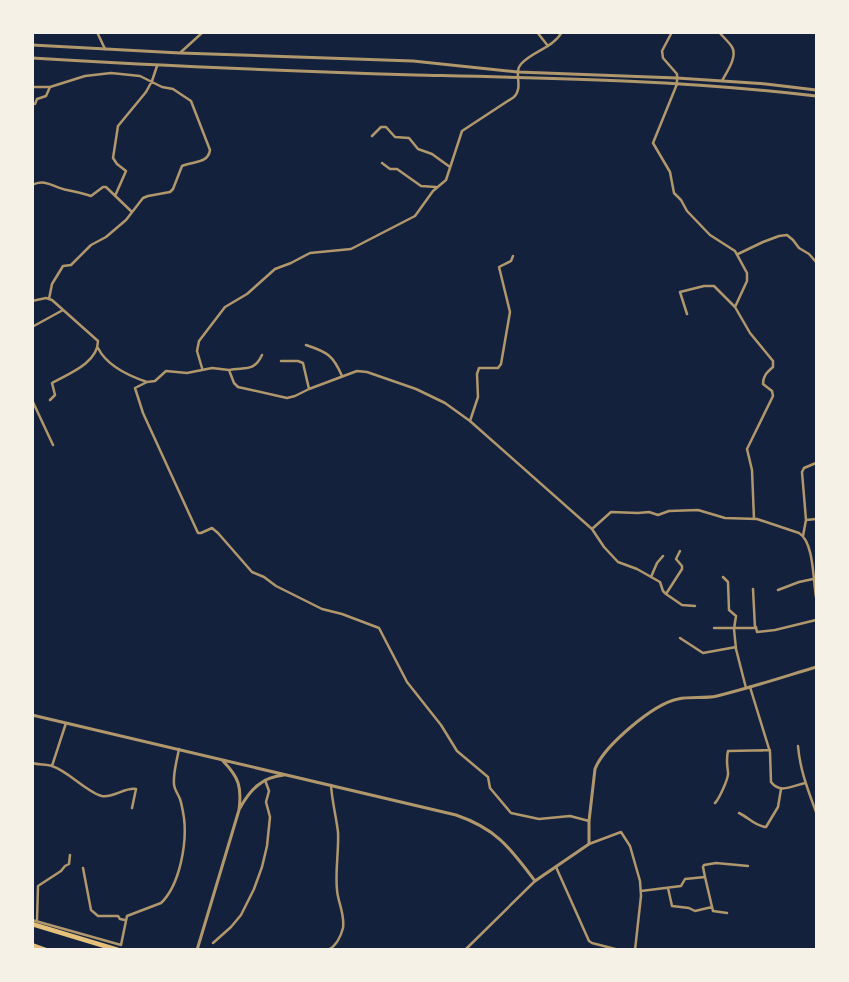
<svg xmlns="http://www.w3.org/2000/svg" width="849" height="982" font-family="'Alegreya Sans',sans-serif">
	<rect width="100%" height="100%" fill="#14213d"/>
	<g fill="none" stroke-linecap="round" stroke-linejoin="round">
		<path stroke="#b1986c" stroke-width="2.5" d="M 97,32 L 105,49
			M 537,32 L 548,46
			M 672,32 L 662,51 L 663,58 L 677,74 L 677,84 L 653,143 L 670,172 L 674,193 L 681,200 L 687,211 L 710,235 L 735,251 L 747,273 L 747,281 L 735,307
			M 719,32 C 723,37 729,42 732,47 C 738,57 726,73 722,81
			M 181,52 L 203,32
			M 32,87 L 50,87 L 85,76 L 111,73 L 140,76 L 162,87 L 173,89 L 191,101 L 210,150 C 208,164 193,161 182,166 L 173,189 L 170,192 L 148,196 L 143,198 L 126,220 L 106,237 L 91,245 L 71,265 L 63,266 L 52,284 L 49,299
			M 35,104 L 37,99 L 46,96 L 50,87
			M 372,136 L 381,127 L 386,127 L 395,137 L 409,138 L 418,149 L 432,154 L 450,167
			M 382,163 L 390,169 L 397,169 L 421,186 L 436,187
			M 32,185 C 46,178 54,188 67,190 C 77,192 82,193 91,196 L 103,187 L 106,187 L 132,212
			M 115,196 L 126,171 L 117,164 L 113,158 L 118,126 L 146,92 L 152,81 L 157,66
			M 738,254 L 763,242 L 779,236 L 787,235 L 793,240 L 799,248 L 809,254 L 816,262
			M 32,301 L 46,298 L 52,300 L 98,341 C 98,363 68,374 52,383 L 55,395 L 50,400
			M 687,314 L 680,292 L 704,286 L 714,286 L 735,307 L 750,333 L 773,361 L 773,367 C 767,372 763,376 763,384 L 772,391 L 773,396 L 747,449 L 752,470 L 754,519
			M 32,327 L 63,310
			M 306,345 C 327,352 333,355 342,376
			M 98,348 C 107,366 129,376 147,382
			M 281,361 L 298,361 L 303,363 L 309,389
			M 202,368 L 197,351 L 199,341 L 225,307 L 247,294 L 275,269 L 291,263 L 310,253 L 351,249 L 415,216 L 433,191 L 446,180 L 462,131 L 514,97 C 524,87 513,73 521,64 C 533,51 553,48 562,32
			M 229,370 C 246,367 254,372 262,355
			M 32,400 L 53,445
			M 470,421 L 478,397 L 477,374 L 479,368 L 498,368 L 501,364 L 510,312 L 499,267 L 511,261 L 513,256
			M 806,520 L 816,519
			M 592,529 L 611,512 L 638,513 L 649,512 L 658,515 L 669,511 L 698,510 L 725,518 L 757,519 L 799,533 C 814,542 813,580 816,597
			M 803,536 L 806,520 L 802,472 L 804,468 L 816,463
			M 651,577 L 657,563 L 663,556
			M 723,577 L 728,582 L 729,610 L 736,616 L 734,629 L 736,649 L 746,688
			M 778,590 L 799,582 L 813,579
			M 666,594 L 682,569 L 682,566 L 676,559 L 680,551
			M 756,627 L 757,632 L 775,630 L 816,620
			M 714,628 L 755,628 L 753,589
			M 680,638 L 703,653 L 736,647
			M 750,687 L 770,752 L 771,782 C 780,794 792,786 805,783
			M 798,746 C 800,770 808,790 816,812
			M 32,763 C 39,765 46,764 52,766 C 68,771 88,793 102,796 C 114,798 125,787 136,789 L 132,808
			M 52,766 L 66,723
			M 715,803 C 719,799 729,778 728,772 C 727,764 726,759 728,751 L 770,750
			M 739,813 C 748,817 756,827 766,827 L 778,807 L 781,789
			M 589,821 L 570,816 L 539,819 L 511,813 L 490,788 L 488,777 L 457,751 L 441,725 L 407,682 L 379,628 L 342,614 L 322,609 L 276,586 L 264,577 L 252,572 L 218,533 L 212,528 L 201,533 L 198,533 L 143,413 L 135,388 L 147,382 L 155,381 L 166,371 L 187,373 L 212,368 L 229,370 L 234,383 L 238,387 L 287,398 L 295,396 L 309,389 L 357,371 L 367,372 L 416,389 L 445,403 L 470,421 L 592,529 L 604,547 L 618,562 L 637,569 L 660,582 L 663,591 L 666,594 L 682,605 L 695,606
			M 589,844 L 621,832 L 630,846 L 640,881 L 641,896 L 635,950
			M 556,867 L 589,941 L 592,943 L 619,950
			M 83,868 L 91,910 L 98,916 L 118,916 L 120,919 L 125,920
			M 705,877 L 713,911 L 727,913
			M 668,888 L 672,906 L 689,908 L 695,911 L 712,907
			M 641,891 L 681,886 L 685,879 L 705,877 L 703,867 L 704,865 L 716,863 L 748,866
			M 32,920 L 121,945 L 127,916 L 161,903 C 180,885 187,843 184,818 C 183,812 182,805 180,799 C 178,794 174,789 174,784 C 173,773 177,760 179,749
			M 37,921 L 38,886 L 61,871 L 65,866 L 69,864 L 70,855
			M 213,943 L 231,927 L 241,915 L 254,889 L 262,867 L 267,846 L 270,817 L 266,802 L 269,791 L 265,780
			M 328,950 C 336,946 341,936 343,928 C 345,914 338,903 337,890 C 335,870 339,851 338,832 C 336,816 332,801 331,785
			M 465,950 L 535,881"/>
		<path stroke="#b1986c" stroke-width="3" d="M 32,45 L 180,53 L 413,61 L 518,72 L 677,78 L 766,84 L 816,90
			M 32,58 C 160,66 287,71 415,75 C 549,78 683,80 816,96
			M 32,715 L 456,815 C 497,829 510,848 535,881 L 589,844 L 589,821 L 595,769 C 604,746 653,704 678,699 C 691,696 704,699 717,696 C 750,688 783,677 816,667
			M 240,808 C 250,790 262,777 284,775
			M 197,950 L 239,810 C 242,787 239,777 222,760"/>
		<path stroke="#e5c07b" stroke-width="4.5" d="M 32,924 L 118,950
			M 32,945 L 46,950"/>
	</g>
	<rect width="849" height="982" fill="none" stroke="#f6f1e7" stroke-width="68"/>
</svg>
